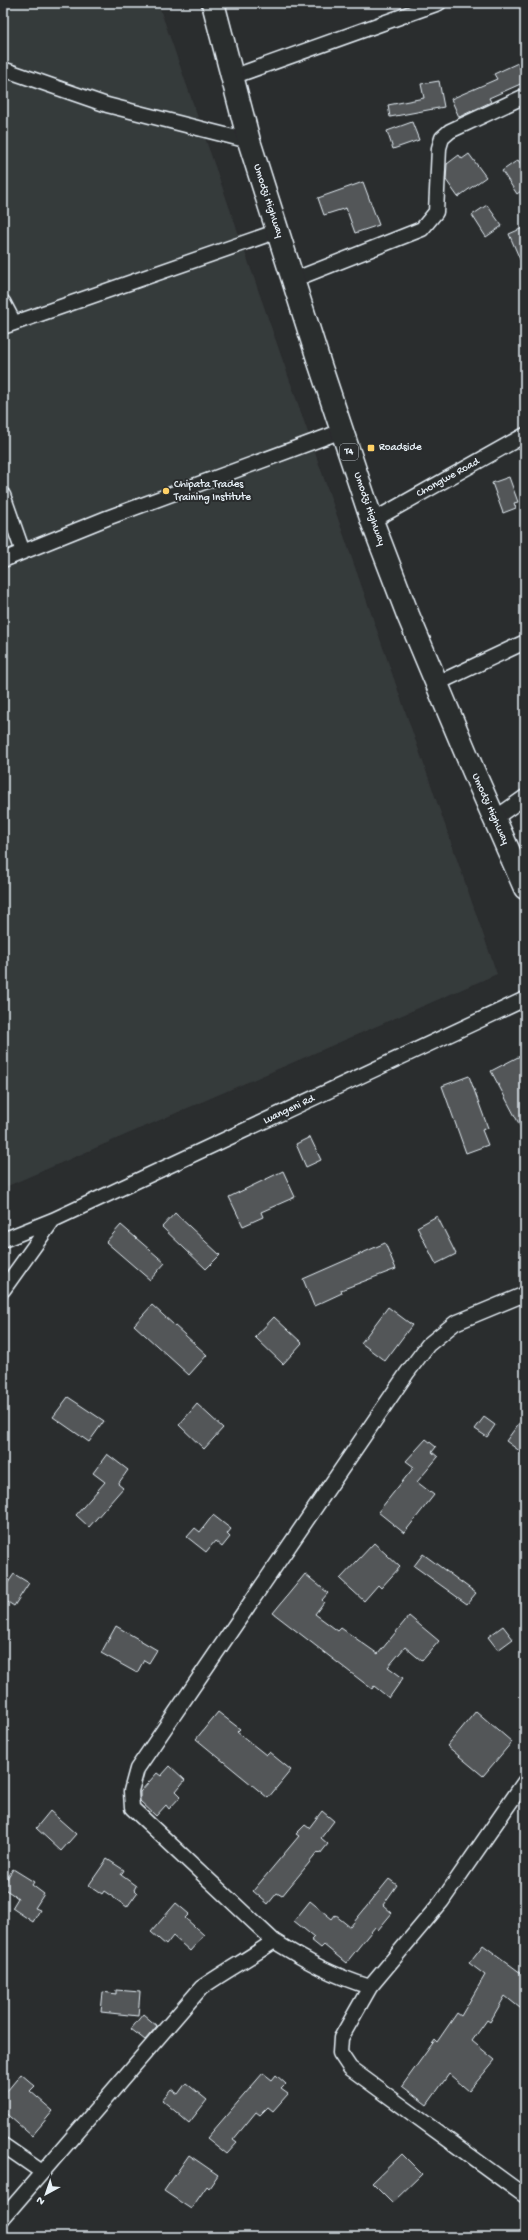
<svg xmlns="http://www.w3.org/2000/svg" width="528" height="2240" font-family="'Gochi Hand',sans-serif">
	<rect width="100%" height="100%" fill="#2a2d2e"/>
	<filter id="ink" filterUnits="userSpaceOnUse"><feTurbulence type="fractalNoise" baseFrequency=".025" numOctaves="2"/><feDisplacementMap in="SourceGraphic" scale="8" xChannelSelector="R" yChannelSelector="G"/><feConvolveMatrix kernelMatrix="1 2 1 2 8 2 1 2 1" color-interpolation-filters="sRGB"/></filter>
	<g filter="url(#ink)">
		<path fill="#363a3b" d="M 20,3 L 158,3 L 497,974 L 3,1188 L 3,8 Z"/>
		<path fill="#535759" stroke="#e8f1f8" d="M 518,63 L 525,82 L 489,98 L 491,102 L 459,117 L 451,99 L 497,79 L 494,74 Z
			M 439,81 L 444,107 L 390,117 L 388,105 L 424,98 L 421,84 Z
			M 412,122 L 419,140 L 393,149 L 387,131 Z
			M 469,154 L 486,177 L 458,197 L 446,180 L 447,164 L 459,155 L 462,159 Z
			M 518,160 L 525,170 L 525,188 L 517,194 L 502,171 Z
			M 363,182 L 379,225 L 355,233 L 346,208 L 324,215 L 318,198 Z
			M 487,205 L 502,226 L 486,237 L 472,215 Z
			M 525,227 L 525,271 L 509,234 Z
			M 509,477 L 518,502 L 514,503 L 516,508 L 503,513 L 492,483 Z
			M 520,1056 L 525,1066 L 525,1135 L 491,1071 Z
			M 469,1076 L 488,1128 L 482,1130 L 488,1145 L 466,1153 L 442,1086 Z
			M 310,1137 L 321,1160 L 306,1167 L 296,1144 Z
			M 283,1171 L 295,1197 L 261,1212 L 263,1217 L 243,1226 L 229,1197 Z
			M 175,1213 L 220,1255 L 206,1269 L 162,1227 Z
			M 437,1216 L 456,1254 L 436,1264 L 417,1227 Z
			M 121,1225 L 165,1263 L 150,1280 L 106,1242 Z
			M 385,1243 L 396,1269 L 341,1290 L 342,1293 L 314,1306 L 303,1279 Z
			M 152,1305 L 207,1355 L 189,1375 L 134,1325 Z
			M 388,1307 L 412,1325 L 385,1361 L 361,1343 Z
			M 274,1317 L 302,1343 L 283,1364 L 255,1337 Z
			M 68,1397 L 104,1421 L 89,1442 L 53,1417 Z
			M 197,1404 L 223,1428 L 204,1449 L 179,1425 Z
			M 525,1415 L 525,1455 L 506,1441 Z
			M 484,1417 L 495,1425 L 487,1437 L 475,1429 Z
			M 426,1439 L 436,1447 L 432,1452 L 438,1457 L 417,1482 L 434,1495 L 404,1533 L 378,1512 L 414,1467 L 406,1461 Z
			M 107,1454 L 128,1470 L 118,1484 L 123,1488 L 89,1527 L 76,1515 L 105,1482 L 93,1473 Z
			M 213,1515 L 231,1529 L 227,1534 L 230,1537 L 222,1547 L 215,1541 L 206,1552 L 187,1537 L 195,1528 L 200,1532 Z
			M 374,1543 L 400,1567 L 381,1588 L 378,1585 L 364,1601 L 340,1579 Z
			M 423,1554 L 476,1593 L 467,1604 L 414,1566 Z
			M 14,1574 L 29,1583 L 14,1606 L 3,1599 L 3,1590 Z
			M 305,1574 L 328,1593 L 322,1600 L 324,1602 L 315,1614 L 338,1631 L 341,1628 L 378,1654 L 409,1616 L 439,1641 L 422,1661 L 405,1647 L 388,1667 L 403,1678 L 389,1698 L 374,1686 L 372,1689 L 273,1613 Z
			M 116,1626 L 157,1650 L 149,1663 L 144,1660 L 137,1673 L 101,1653 Z
			M 503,1626 L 513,1639 L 498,1650 L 488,1637 Z
			M 476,1711 L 512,1742 L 483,1776 L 447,1746 Z
			M 218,1712 L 240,1729 L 237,1732 L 266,1755 L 269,1752 L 291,1770 L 268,1798 L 196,1739 Z
			M 170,1766 L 185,1780 L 176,1791 L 181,1796 L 169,1809 L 166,1805 L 156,1816 L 140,1801 L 140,1792 L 157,1773 L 161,1776 Z
			M 50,1811 L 76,1834 L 61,1851 L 36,1828 Z
			M 322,1811 L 334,1821 L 321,1838 L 328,1844 L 320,1854 L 318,1852 L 282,1896 L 277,1893 L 268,1904 L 253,1891 L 299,1836 L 296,1834 L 305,1825 L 309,1828 Z
			M 107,1859 L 124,1870 L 121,1875 L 136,1886 L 134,1890 L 137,1893 L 127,1907 L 104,1891 L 102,1894 L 89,1885 Z
			M 13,1869 L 34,1882 L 32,1885 L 44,1894 L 35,1908 L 40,1910 L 33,1922 L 12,1908 L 18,1898 L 3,1888 L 3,1885 Z
			M 389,1879 L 397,1885 L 383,1905 L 392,1913 L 378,1930 L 375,1927 L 346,1963 L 324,1945 L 321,1948 L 311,1940 L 314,1937 L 294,1921 L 310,1901 L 332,1919 L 335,1915 L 350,1927 Z
			M 176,1903 L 189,1914 L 185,1918 L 204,1935 L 190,1951 L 173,1936 L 166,1945 L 151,1932 Z
			M 483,1945 L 525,1976 L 525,2012 L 505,1996 L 490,2022 L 487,2020 L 472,2041 L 495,2060 L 469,2091 L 449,2074 L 427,2105 L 402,2086 L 435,2040 L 437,2042 L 457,2013 L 461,2016 L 485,1975 L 469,1963 Z
			M 116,1990 L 140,1992 L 138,2016 L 101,2012 L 103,1992 L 116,1994 Z
			M 143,2014 L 157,2026 L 145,2040 L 131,2029 Z
			M 263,2073 L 272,2080 L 276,2075 L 286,2084 L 281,2089 L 288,2094 L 273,2111 L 268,2107 L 260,2115 L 256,2112 L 233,2140 L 237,2143 L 227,2154 L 207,2138 Z
			M 21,2074 L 35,2086 L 30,2091 L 53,2111 L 32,2136 L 3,2111 L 3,2096 Z
			M 186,2083 L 207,2100 L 189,2123 L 162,2100 L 171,2089 L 178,2094 Z
			M 402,2154 L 422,2174 L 392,2203 L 372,2183 Z
			M 189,2155 L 218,2175 L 209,2188 L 207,2186 L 191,2209 L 164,2191 Z"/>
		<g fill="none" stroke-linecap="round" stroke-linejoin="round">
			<g stroke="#e8f1f8" stroke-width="17">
				<path id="street" d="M 3,69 L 107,105 L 249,141
					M 232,77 L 439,3
					M 293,280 L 422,229 L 436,212 L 439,148 L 442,138 L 450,131 L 525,96
					M 3,302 L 14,323
					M 3,327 L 278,231
					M 3,495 L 23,552
					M 372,521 L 525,435
					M 3,560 L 107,518 L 342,431
					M 438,683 L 525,642
					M 494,819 L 525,797
					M 3,1240 L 53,1220 L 525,999
					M 3,1290 L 53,1220
					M 274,1941 L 132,1808 L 131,1791 L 137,1769 L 407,1373 L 428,1345 L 455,1323 L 525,1294
					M 370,1987 L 341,2038 L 340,2053 L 350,2068 L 525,2196
					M 3,2145 L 42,2172
					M 3,2218 L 201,1988 C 225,1971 250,1958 274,1941 C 308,1962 331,1975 370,1987 L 442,1901 L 525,1781"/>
			</g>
			<g stroke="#e8f1f8" stroke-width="25">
				<path id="highway" d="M 213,3 L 249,141 L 320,365 L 372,521 L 408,615 L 473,770 L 525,888"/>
			</g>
			<use href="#street" stroke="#2a2d2e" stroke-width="14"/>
			<use href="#highway" stroke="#2a2d2e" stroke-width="22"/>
		</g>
	</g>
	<g fill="#ffd166" stroke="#2a2d2e" stroke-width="1.5">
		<rect x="367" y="444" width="8" height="8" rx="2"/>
		<circle cx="166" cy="491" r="4"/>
	</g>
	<g text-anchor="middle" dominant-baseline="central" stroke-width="4" stroke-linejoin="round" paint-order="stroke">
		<rect fill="#2a2d2e" stroke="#afb6bb" stroke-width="1" x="340" y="444" width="18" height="16" rx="3"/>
		<g font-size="10" font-weight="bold" fill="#e8f1f8">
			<text x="349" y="452">T4</text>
		</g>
		<g font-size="11" fill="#e8f1f8" stroke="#2a2d2e">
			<text transform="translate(268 201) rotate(72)">Umodzi Highway</text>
			<text transform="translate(448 478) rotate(-29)">Chongwe Road</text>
			<text transform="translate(369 509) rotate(71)">Umodzi Highway</text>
			<text transform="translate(490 809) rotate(66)">Umodzi Highway</text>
			<text transform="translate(289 1110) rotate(-25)">Luangeni Rd</text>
		</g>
		<g font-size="11" fill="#e8f1f8" stroke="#2a2d2e" text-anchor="start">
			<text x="379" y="448">Roadside</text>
			<text x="174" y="485">Chipata Trades<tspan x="174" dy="13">Training Institute</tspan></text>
		</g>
	</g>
	<rect width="528" height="2240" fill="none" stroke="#2a2d2e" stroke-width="16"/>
	<rect x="8" y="8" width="512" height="2224" fill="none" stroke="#e8f1f8" stroke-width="1.5" filter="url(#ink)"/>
	<g transform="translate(46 2194) rotate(220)" stroke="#2a2d2e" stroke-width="3" paint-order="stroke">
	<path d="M0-3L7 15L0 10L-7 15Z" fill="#e8f1f8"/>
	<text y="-6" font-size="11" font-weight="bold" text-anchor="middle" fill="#e8f1f8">N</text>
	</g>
</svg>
